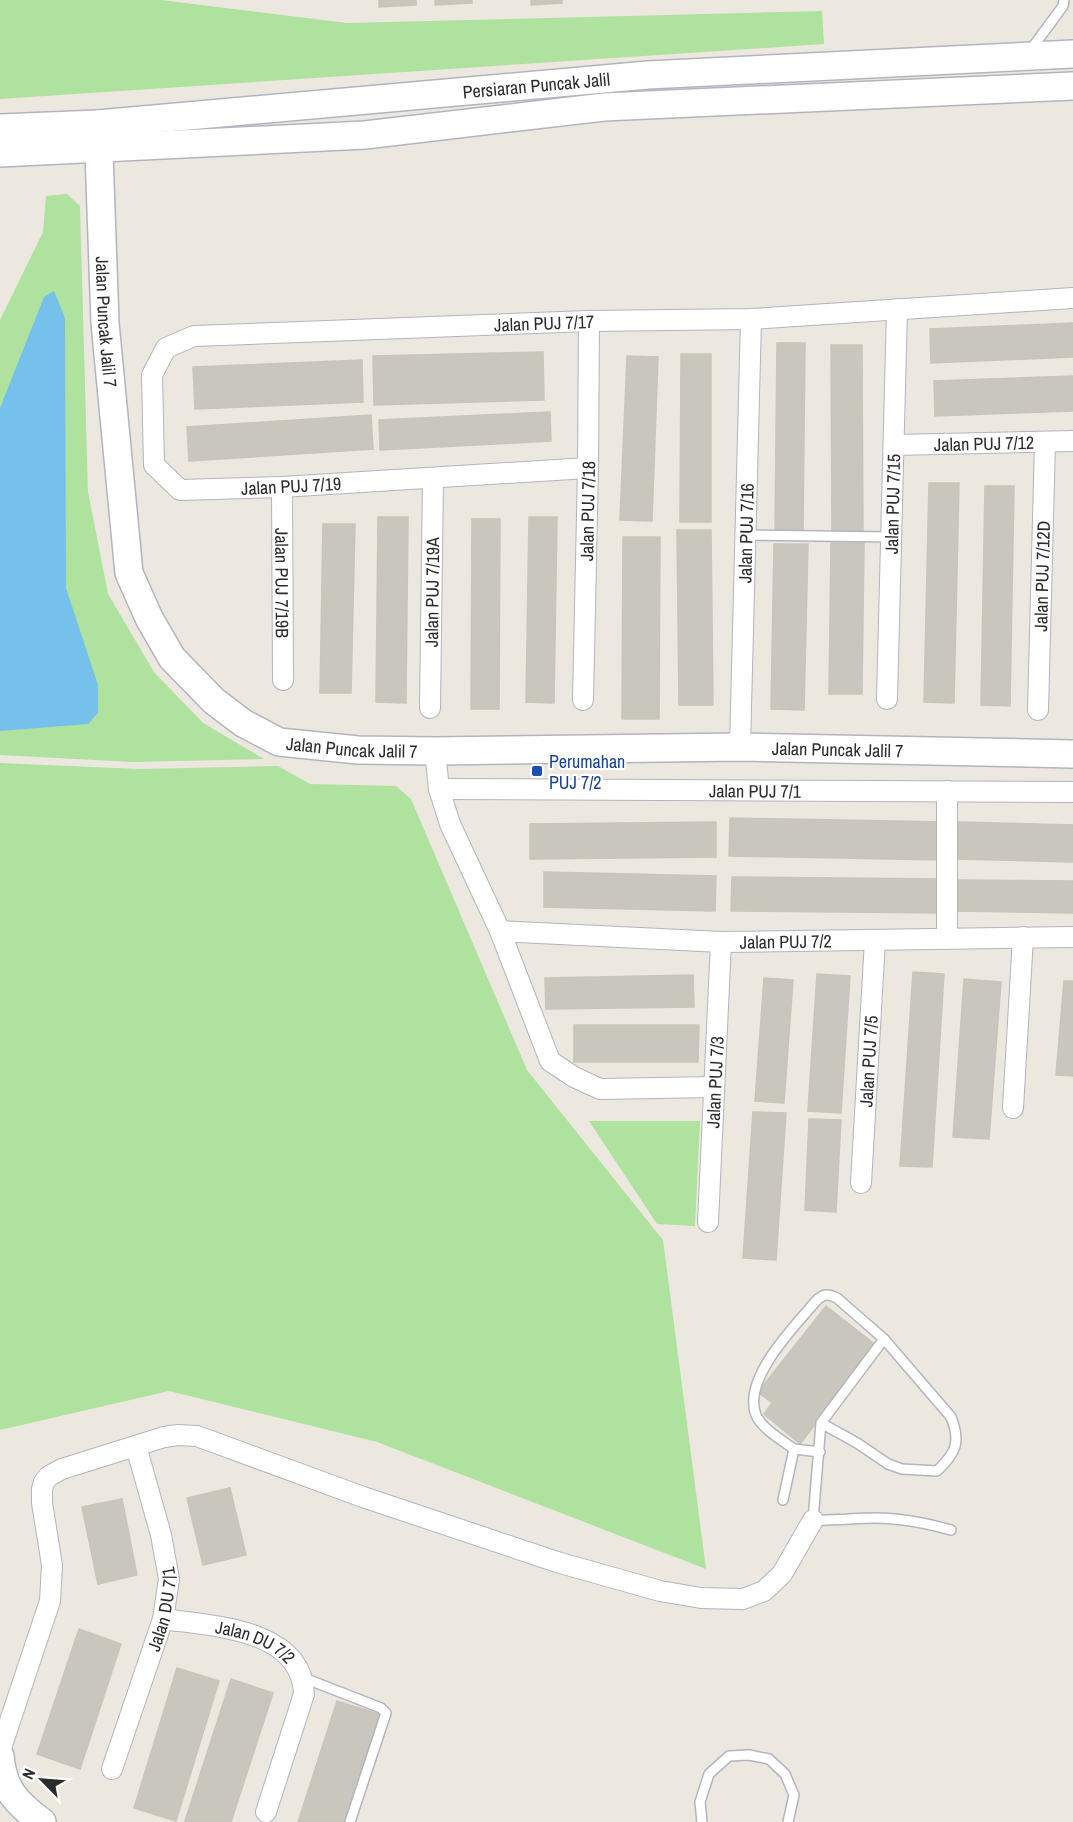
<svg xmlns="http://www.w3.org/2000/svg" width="1073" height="1822" font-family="'Archivo Narrow',sans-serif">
	<rect width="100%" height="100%" fill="#ede8df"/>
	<path fill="#aee29e" d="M 0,0 L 161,0 L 347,23 L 822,11 L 824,44 L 0,99 Z
		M 67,194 L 80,206 L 88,492 L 108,594 L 154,672 L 203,723 L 264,759 L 133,762 L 0,755 L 0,320 L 43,232 L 46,196 Z
		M 0,763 L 139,769 L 278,766 L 310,784 L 396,786 L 411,799 L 527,1070 L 663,1240 L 706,1569 L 377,1442 L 169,1391 L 0,1430 Z
		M 589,1121 L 700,1121 L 695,1226 L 657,1224 Z"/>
	<path fill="#76c1eb" d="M 54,291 L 65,318 L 66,588 L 98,685 L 98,713 L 88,724 L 0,731 L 0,408 L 44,297 Z"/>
	<path fill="#c9c6bd" stroke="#c9c5b8" stroke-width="1.5" d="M 379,0 L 416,0 L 416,5 L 379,7 Z
		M 435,0 L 472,0 L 472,3 L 435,5 Z
		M 531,0 L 562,0 L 562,3 L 531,5 Z
		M 1073,323 L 1073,357 L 931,363 L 930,329 Z
		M 777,343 L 805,343 L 803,530 L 775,530 Z
		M 831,345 L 862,345 L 863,533 L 832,533 Z
		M 543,352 L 544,400 L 374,405 L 373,356 Z
		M 681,354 L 711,354 L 711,522 L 680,522 Z
		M 627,356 L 658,357 L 652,521 L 620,520 Z
		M 362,360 L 363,402 L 195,409 L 193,367 Z
		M 1073,376 L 1073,411 L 935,416 L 934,381 Z
		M 550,412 L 551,441 L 380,450 L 379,420 Z
		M 371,415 L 373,449 L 189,461 L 187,427 Z
		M 929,483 L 959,483 L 954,703 L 924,702 Z
		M 985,486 L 1014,486 L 1010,706 L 981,705 Z
		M 378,517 L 408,517 L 406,703 L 376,702 Z
		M 529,517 L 557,517 L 554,703 L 526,702 Z
		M 472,519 L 500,519 L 499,709 L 471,709 Z
		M 323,524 L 355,524 L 351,693 L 320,693 Z
		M 677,530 L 711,530 L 713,705 L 679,705 Z
		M 623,537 L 660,537 L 659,719 L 622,719 Z
		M 831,543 L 864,543 L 862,694 L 829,694 Z
		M 774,544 L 808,544 L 804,710 L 771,709 Z
		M 730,818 L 944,822 L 943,860 L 729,856 Z
		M 716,822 L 716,857 L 530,859 L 530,824 Z
		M 957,822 L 1073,825 L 1073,862 L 955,859 Z
		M 544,872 L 716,876 L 715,911 L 544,907 Z
		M 732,877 L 943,879 L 943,913 L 731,911 Z
		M 954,880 L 1073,881 L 1073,913 L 954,911 Z
		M 913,972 L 944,974 L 932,1167 L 900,1166 Z
		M 817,974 L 850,976 L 841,1113 L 808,1111 Z
		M 693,975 L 694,1007 L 546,1009 L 545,978 Z
		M 764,978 L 793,980 L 784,1103 L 755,1101 Z
		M 964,979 L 1001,982 L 989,1139 L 953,1137 Z
		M 1064,981 L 1073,981 L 1073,1076 L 1056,1075 Z
		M 574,1025 L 699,1025 L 698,1062 L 574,1062 Z
		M 753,1112 L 786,1113 L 776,1260 L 743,1258 Z
		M 809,1119 L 841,1120 L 836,1212 L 805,1210 Z
		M 826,1306 L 877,1346 L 800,1444 L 764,1414 L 772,1403 L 758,1392 Z
		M 230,1488 L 246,1555 L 203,1565 L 187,1498 Z
		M 122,1499 L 137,1575 L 98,1584 L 82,1507 Z
		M 79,1629 L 121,1644 L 80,1769 L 37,1754 Z
		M 177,1668 L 219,1681 L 176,1821 L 134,1808 Z
		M 231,1679 L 273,1693 L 231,1822 L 187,1822 L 185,1821 Z
		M 337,1701 L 379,1714 L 345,1822 L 298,1822 Z"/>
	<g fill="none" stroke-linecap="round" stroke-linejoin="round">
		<g stroke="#b2b4bf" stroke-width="12">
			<path id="lane" d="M 1029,52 L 1063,6 L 1064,0
				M 745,535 L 891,537
				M 884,1339 L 821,1423 L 813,1520 C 834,1521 855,1518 875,1518 C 901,1518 926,1523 951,1530
				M 794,1449 L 820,1452
				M 783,1500 L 794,1449 C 782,1440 762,1429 756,1415 C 742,1379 794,1327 816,1301 C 823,1294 828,1293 837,1298 L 884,1339 L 951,1417 C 961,1442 956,1453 937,1471 L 902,1469 L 888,1464 L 857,1443 L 821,1423
				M 304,1678 L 381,1708 L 386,1713 L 350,1822
				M 702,1822 L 700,1802 L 709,1774 L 729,1756 L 749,1755 L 769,1759 L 785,1774 L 794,1795 L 788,1822"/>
		</g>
		<g stroke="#b2b4bf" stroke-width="22">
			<g id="street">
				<path id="s1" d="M 894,445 L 1073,441"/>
				<path id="s2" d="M 588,468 L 282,487 L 180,490 L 154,465 L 152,375 L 166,348 L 194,336 L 589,321 L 751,319 L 1073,298"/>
				<path id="s3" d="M 282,487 L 283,680"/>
				<path id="s4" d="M 887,699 L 897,309"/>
				<path id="s5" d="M 583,700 L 588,468 L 589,321"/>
				<path id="s6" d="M 430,708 L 433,479"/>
				<path id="s7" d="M 1038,710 L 1045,442"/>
				<path id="s8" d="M 740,747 L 751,319"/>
				<path d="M 435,751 L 439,789 L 450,824 L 500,931 L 550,1061 L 574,1077 L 600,1089 L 714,1087"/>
				<path id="s9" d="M 439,789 L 1073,792"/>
				<path d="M 947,791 L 947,939"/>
				<path id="s10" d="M 500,931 L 721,942 L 1073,937"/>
				<path d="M 1013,1108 L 1023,937"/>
				<path id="s11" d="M 861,1183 L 875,940"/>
				<path id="s12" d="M 708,1222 L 721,942"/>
				<path id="s13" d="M 163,1619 C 211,1626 302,1628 304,1694 L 266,1812"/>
				<path d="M 0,1751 L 50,1601 L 52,1565 L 42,1503 L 42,1489 L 44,1482 L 49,1476 L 62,1469 L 164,1437 L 178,1435 L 197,1436 L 363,1497 L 557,1562 L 660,1591 L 701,1598 L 743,1599 L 764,1591 L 782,1574 L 813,1520"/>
				<path id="s14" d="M 112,1769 L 163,1619 L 169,1579 L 161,1535 L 136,1446"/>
			</g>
		</g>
		<g stroke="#b2b4bf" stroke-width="30">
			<g id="secondary">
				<path id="s15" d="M 98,124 L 105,323 L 129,573 L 149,618 L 172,658 L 214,701 L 243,723 L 279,742 L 358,750 L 435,751 L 740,747 L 1073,754"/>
				<path id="s16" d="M 0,128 L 98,124 L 648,75 L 1073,54"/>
				<path d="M 0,153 L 365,135 L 604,107 L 1073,86"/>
				<path d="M 0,1756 C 3,1789 16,1803 42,1822"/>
			</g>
		</g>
		<use href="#lane" stroke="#fff" stroke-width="9"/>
		<use href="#street" stroke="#fff" stroke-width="20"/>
		<use href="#secondary" stroke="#fff" stroke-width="27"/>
	</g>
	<rect fill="#1a4fb4" stroke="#fff" stroke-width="2" x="531" y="765" width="12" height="12" rx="3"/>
	<g text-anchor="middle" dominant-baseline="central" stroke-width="4.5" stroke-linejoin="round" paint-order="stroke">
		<g font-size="18" fill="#2c2c2c" stroke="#fff">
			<text stroke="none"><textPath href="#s16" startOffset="538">Persiaran Puncak Jalil</textPath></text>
			<text stroke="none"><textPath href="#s15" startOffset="198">Jalan Puncak Jalil 7</textPath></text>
			<text stroke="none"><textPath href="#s2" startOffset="946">Jalan PUJ 7/17</textPath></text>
			<text stroke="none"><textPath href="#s1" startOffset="90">Jalan PUJ 7/12</textPath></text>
			<text transform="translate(291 486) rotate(-3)">Jalan PUJ 7/19</text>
			<text stroke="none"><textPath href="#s4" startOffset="195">Jalan PUJ 7/15</textPath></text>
			<text stroke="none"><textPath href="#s5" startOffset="189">Jalan PUJ 7/18</textPath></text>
			<text stroke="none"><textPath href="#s8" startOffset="214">Jalan PUJ 7/16</textPath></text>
			<text stroke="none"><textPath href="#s7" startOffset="134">Jalan PUJ 7/12D</textPath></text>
			<text stroke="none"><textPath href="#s3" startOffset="96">Jalan PUJ 7/19B</textPath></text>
			<text stroke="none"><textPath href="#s6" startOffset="116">Jalan PUJ 7/19A</textPath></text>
			<text stroke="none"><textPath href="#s15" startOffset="756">Jalan Puncak Jalil 7</textPath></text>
			<text stroke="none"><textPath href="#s15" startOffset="1242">Jalan Puncak Jalil 7</textPath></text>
			<text stroke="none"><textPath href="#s9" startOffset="316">Jalan PUJ 7/1</textPath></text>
			<text stroke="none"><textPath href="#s10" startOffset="286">Jalan PUJ 7/2</textPath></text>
			<text stroke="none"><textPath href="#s11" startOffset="122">Jalan PUJ 7/5</textPath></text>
			<text stroke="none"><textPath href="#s12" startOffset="140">Jalan PUJ 7/3</textPath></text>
			<text stroke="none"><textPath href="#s14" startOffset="168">Jalan DU 7/1</textPath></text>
			<text stroke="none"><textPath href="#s13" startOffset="96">Jalan DU 7/2</textPath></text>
		</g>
		<g font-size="18" fill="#164399" stroke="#fff" text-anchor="start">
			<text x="549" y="761">Perumahan<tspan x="549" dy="21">PUJ 7/2</tspan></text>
		</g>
	</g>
	<g transform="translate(42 1780) rotate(295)" stroke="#ffffff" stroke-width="4.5" paint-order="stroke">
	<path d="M0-4.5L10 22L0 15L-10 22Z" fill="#2c2c2c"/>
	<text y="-9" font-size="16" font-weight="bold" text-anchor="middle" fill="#2c2c2c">N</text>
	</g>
</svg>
